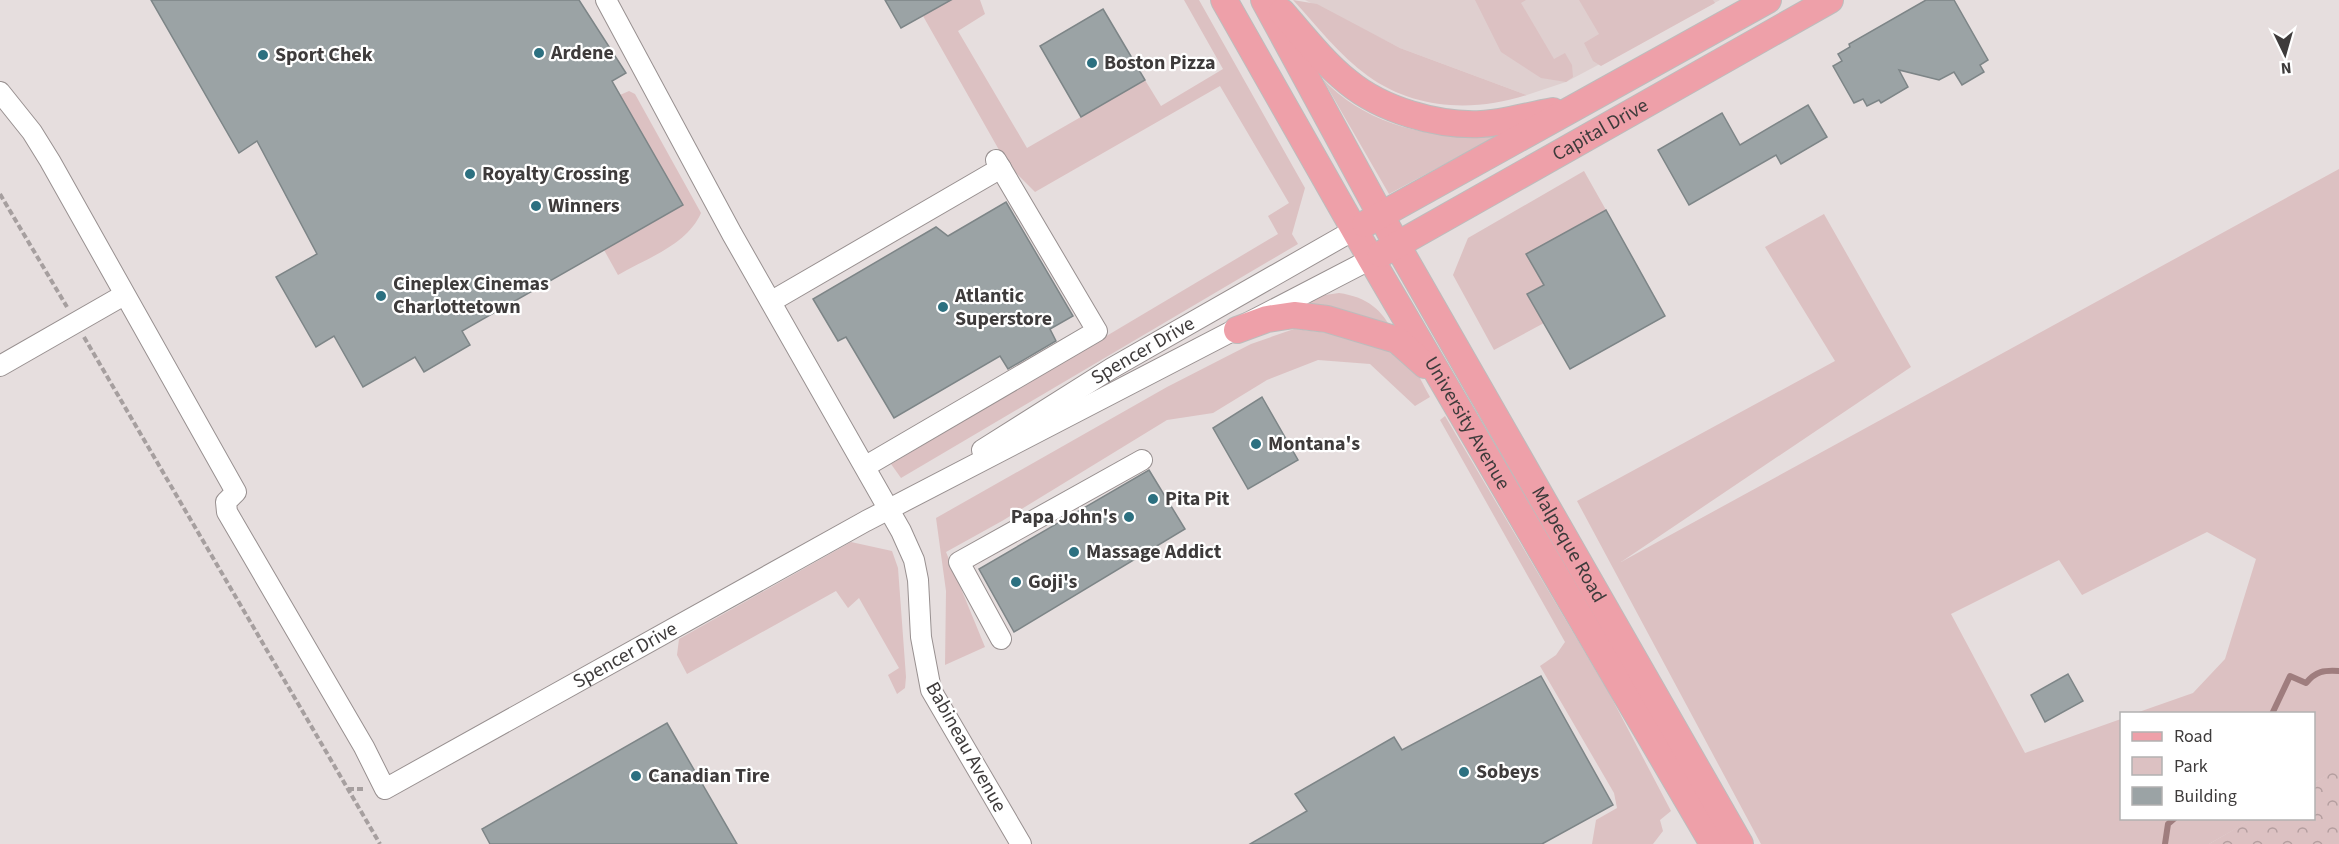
<svg xmlns="http://www.w3.org/2000/svg" width="2339" height="844" font-family="'Source Sans 3',sans-serif">
	<defs>
		<pattern id="forest-crowns" width="20" height="18" patternUnits="userSpaceOnUse" patternTransform="scale(1.5)"><rect width="20" height="18" fill="#dcc1c2"/><path d="M2 6a3 3 0 1 1 6 0M12 15a3 3 0 1 1 6 0" fill="none" stroke="#b49e9f"/></pattern>
	</defs>
	<rect width="100%" height="100%" fill="#e6dede"/>
	<path fill="#dfcfcf" d="M 1305,0 L 1720,0 L 1566,82 L 1527,95 L 1400,48 Z"/>
	<path fill="#dcc1c2" d="M 951,0 L 980,0 L 985,14 L 958,31 L 1027,148 L 1145,80 L 1161,106 L 1223,69 L 1184,0 L 1199,0 L 1305,188 L 1292,234 L 1298,244 L 901,478 L 891,464 L 1278,234 L 1268,216 L 1289,203 L 1220,86 L 1035,192 L 1007,164 L 923,16 Z
		M 1293,0 L 1317,4 L 1400,48 L 1527,95 C 1474,112 1415,110 1368,76 C 1340,56 1316,25 1293,0 Z
		M 1475,0 L 1526,0 L 1521,3 L 1554,59 L 1565,53 L 1572,65 L 1573,77 L 1566,82 L 1541,78 L 1501,52 Z
		M 1579,0 L 1713,0 L 1715,3 L 1601,66 L 1593,61 L 1584,43 L 1599,34 Z
		M 1322,78 C 1365,126 1435,140 1497,136 L 1389,194 Z
		M 629,91 L 635,94 L 701,213 C 687,245 647,258 618,275 L 604,250 L 683,205 L 620,95 Z
		M 2339,169 L 2339,769 L 2314,783 L 2314,714 L 2136,713 L 2193,693 L 2225,659 L 2256,559 L 2207,532 L 2082,595 L 2059,560 L 1951,614 L 2025,753 L 2121,719 L 2122,818 L 2253,819 L 2209,844 L 1761,844 L 1577,501 L 1835,361 L 1765,247 L 1824,214 L 1911,367 L 1621,562 Z
		M 1584,171 L 1606,210 L 1526,254 L 1544,285 L 1528,294 L 1544,323 L 1494,350 L 1453,275 L 1468,238 Z
		M 1339,293 C 1367,297 1382,309 1394,334 L 1293,310 L 1318,296 Z
		M 1294,329 C 1325,332 1383,340 1407,361 C 1417,369 1423,385 1430,397 L 1415,406 L 1370,364 L 1318,360 L 1267,380 L 1213,413 L 1167,420 L 1002,521 L 946,552 L 985,647 L 945,665 L 946,591 L 936,518 L 1167,387 L 1251,344 Z
		M 1445,416 L 1609,693 L 1671,811 L 1660,820 L 1663,831 L 1653,844 L 1592,844 L 1596,820 L 1617,808 L 1614,793 L 1540,666 L 1556,655 L 1565,642 L 1440,420 Z
		M 851,542 L 892,551 L 898,568 L 906,677 L 905,688 L 897,694 L 888,675 L 899,668 L 859,598 L 848,608 L 836,591 L 687,674 L 677,655 L 679,639 Z"/>
	<path fill="url(#forest-crowns)" d="M 2339,768 L 2339,844 L 2209,844 L 2252,819 L 2314,818 L 2314,783 Z"/>
	<g fill="none" stroke-linecap="round" stroke-linejoin="round">
		<path stroke="#9f7d7e" stroke-width="6" d="M 2272,714 L 2290,676 L 2306,683 C 2316,671 2324,670 2339,671
			M 2165,844 L 2168,824 L 2175,818"/>
	</g>
	<path fill="#9ba3a5" stroke="#7d8587" stroke-width="1.5" d="M 151,0 L 579,0 L 626,73 L 612,81 L 683,205 L 462,331 L 470,345 L 424,372 L 415,357 L 363,387 L 334,336 L 316,347 L 276,277 L 317,254 L 257,141 L 239,153 Z
		M 885,0 L 951,0 L 901,28 Z
		M 1926,0 L 1954,0 L 1988,60 L 1980,65 L 1984,72 L 1962,85 L 1954,72 L 1939,80 L 1899,70 L 1908,87 L 1881,103 L 1879,100 L 1867,106 L 1863,99 L 1854,103 L 1833,66 L 1842,61 L 1838,54 L 1850,47 L 1849,44 Z
		M 1103,9 L 1145,80 L 1081,117 L 1040,46 Z
		M 1808,105 L 1827,137 L 1781,164 L 1776,155 L 1689,205 L 1658,150 L 1722,113 L 1740,145 Z
		M 1006,202 L 1073,316 L 1050,329 L 1056,341 L 1008,369 L 1000,356 L 894,418 L 846,337 L 838,341 L 813,299 L 936,227 L 948,236 Z
		M 1606,210 L 1665,316 L 1570,369 L 1527,294 L 1544,285 L 1526,254 Z
		M 1262,397 L 1298,460 L 1248,489 L 1213,428 Z
		M 1149,470 L 1185,529 L 1014,632 L 979,569 Z
		M 2068,674 L 2083,701 L 2045,722 L 2031,695 Z
		M 1541,676 L 1613,805 L 1542,844 L 1250,844 L 1307,811 L 1295,794 L 1394,737 L 1402,750 Z
		M 667,723 L 737,844 L 490,844 L 482,829 Z"/>
	<g fill="none" stroke-linecap="round" stroke-linejoin="round">
		<g stroke="#989090" stroke-width="22">
			<g id="minor">
				<path d="M 606,0 L 732,234 L 901,531 L 914,560 L 918,580 L 921,637 L 931,690 L 1021,844"/>
				<path id="s1" d="M 0,92 L 32,132 L 50,161 L 236,492 L 226,502 L 227,512 L 364,747 L 385,789 L 866,521 L 1371,259"/>
				<path d="M 772,301 L 1001,168"/>
				<path d="M 0,366 L 124,295"/>
				<path id="s2" d="M 982,450 L 1112,368 L 1354,230"/>
				<path d="M 866,466 L 1097,331 L 996,160"/>
				<path d="M 1001,639 L 959,562 L 1142,460"/>
			</g>
		</g>
		<g stroke="#bdbcbc" stroke-width="28">
			<g id="major">
				<path id="s3" d="M 1224,0 L 1371,259 L 1713,844"/>
				<path id="s4" d="M 1264,0 L 1397,245 L 1740,844"/>
				<path d="M 1282,12 C 1303,36 1323,62 1348,82 C 1382,110 1437,126 1481,124 C 1504,123 1529,115 1553,111"/>
				<path d="M 1365,224 L 1768,0"/>
				<path id="s5" d="M 1381,254 L 1830,0"/>
				<path d="M 1237,330 L 1267,319 L 1294,315 L 1327,319 L 1397,340 L 1425,365"/>
			</g>
		</g>
		<path stroke="#a69f9f" stroke-width="4" stroke-dasharray="6 3" stroke-linecap="butt" d="M 0,194 L 67,307
			M 84,337 L 380,844
			M 348,789 L 366,789"/>
		<use href="#minor" stroke="#fff" stroke-width="20"/>
		<use href="#major" stroke="#eea0a9" stroke-width="26"/>
	</g>
	<g fill="#2c7080" stroke="#fff" stroke-width="2">
		<circle cx="539" cy="53" r="6"/>
		<circle cx="263" cy="55" r="6"/>
		<circle cx="1092" cy="63" r="6"/>
		<circle cx="470" cy="174" r="6"/>
		<circle cx="536" cy="206" r="6"/>
		<circle cx="381" cy="296" r="6"/>
		<circle cx="943" cy="307" r="6"/>
		<circle cx="1256" cy="444" r="6"/>
		<circle cx="1153" cy="499" r="6"/>
		<circle cx="1129" cy="517" r="6"/>
		<circle cx="1074" cy="552" r="6"/>
		<circle cx="1016" cy="582" r="6"/>
		<circle cx="1464" cy="772" r="6"/>
		<circle cx="636" cy="776" r="6"/>
	</g>
	<g text-anchor="middle" dominant-baseline="central" stroke-width="4.5" stroke-linejoin="round" paint-order="stroke">
		<g font-size="20" font-weight="bold" fill="#3e3b3b" stroke="#fff" text-anchor="start">
			<text x="551" y="53">Ardene</text>
			<text x="275" y="55">Sport Chek</text>
			<text x="1104" y="63">Boston Pizza</text>
			<text x="482" y="174">Royalty Crossing</text>
			<text x="548" y="206">Winners</text>
			<text x="393" y="284">Cineplex Cinemas<tspan x="393" dy="23">Charlottetown</tspan></text>
			<text x="955" y="296">Atlantic<tspan x="955" dy="23">Superstore</tspan></text>
			<text x="1268" y="444">Montana's</text>
			<text x="1165" y="499">Pita Pit</text>
			<text x="1117" y="517" text-anchor="end">Papa John's</text>
			<text x="1086" y="552">Massage Addict</text>
			<text x="1028" y="582">Goji's</text>
			<text x="1476" y="772">Sobeys</text>
			<text x="648" y="776">Canadian Tire</text>
		</g>
		<g font-size="20" fill="#3e3b3b" stroke="#fff">
			<text stroke="none"><textPath href="#s5" startOffset="252">Capital Drive</textPath></text>
			<text stroke="none"><textPath href="#s2" startOffset="189">Spencer Drive</textPath></text>
			<text stroke="none"><textPath href="#s3" startOffset="488">University Avenue</textPath></text>
			<text stroke="none"><textPath href="#s4" startOffset="624">Malpeque Road</textPath></text>
			<text stroke="none"><textPath href="#s1" startOffset="1083">Spencer Drive</textPath></text>
			<text transform="translate(966 747) rotate(61)">Babineau Avenue</text>
		</g>
	</g>
	<rect x="2120" y="712" width="195" height="108" fill="#ffffff" stroke="#b2b1b1" stroke-width="1.5"/>
	<rect x="2132" y="732" width="30" height="9" fill="#eea0a9" stroke="#b2b1b1" stroke-width="1.5"/>
	<text x="2174" y="742" font-size="18" fill="#3e3b3b">Road</text>
	<rect x="2132" y="757" width="30" height="18" fill="#dcc1c2" stroke="#b2b1b1" stroke-width="1.5"/>
	<text x="2174" y="772" font-size="18" fill="#3e3b3b">Park</text>
	<rect x="2132" y="787" width="30" height="18" fill="#9ba3a5" stroke="#b2b1b1" stroke-width="1.5"/>
	<text x="2174" y="802" font-size="18" fill="#3e3b3b">Building</text>
	<g transform="translate(2285 54) rotate(175)" stroke="#ffffff" stroke-width="4.5" paint-order="stroke">
	<path d="M0-4.5L10 22L0 15L-10 22Z" fill="#3e3b3b"/>
	<text y="-9" font-size="16" font-weight="bold" text-anchor="middle" fill="#3e3b3b">N</text>
	</g>
</svg>
